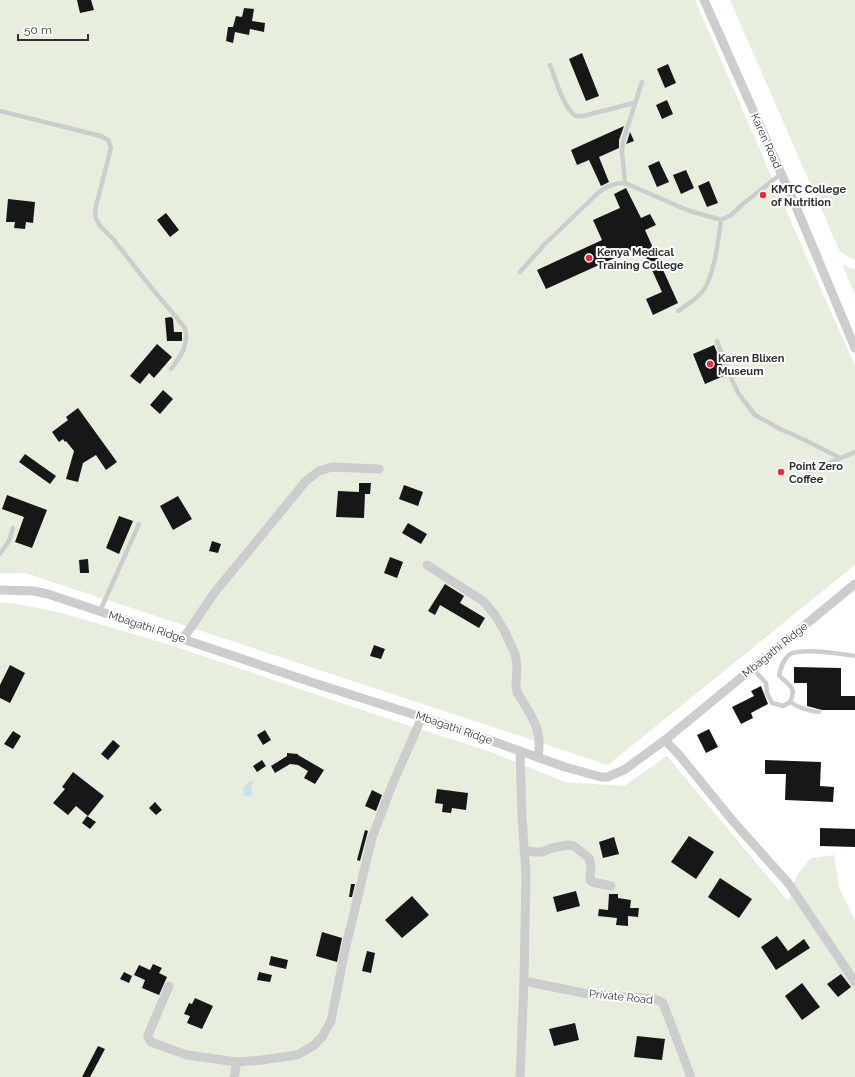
<svg xmlns="http://www.w3.org/2000/svg" width="855" height="1077" font-family="Raleway,sans-serif">
	<rect width="100%" height="100%" fill="#fff"/>
	<path fill="#e7eede" d="M 0,0 L 695,0 L 789,217 L 855,366 L 855,565 L 608,765 L 25,573 L 0,573 Z
		M 730,0 L 855,0 L 855,260 L 840,252 Z
		M 842,264 L 855,270 L 855,295 Z
		M 0,603 L 12,603 L 62,613 L 170,645 L 377,715 L 491,752 L 565,782 L 624,786 L 667,756 L 788,901 L 797,875 L 811,858 L 834,855 L 839,887 L 855,921 L 855,1077 L 0,1077 Z"/>
	<path fill="#c9e1ef" d="M 251,780 L 254,782 L 251,785 L 252,795 L 250,797 L 244,796 L 243,788 Z"/>
	<path fill="#171717" d="M 77,0 L 91,0 L 94,10 L 80,13 Z
		M 244,8 L 254,9 L 252,21 L 265,23 L 264,32 L 250,29 L 249,35 L 235,32 L 233,43 L 226,41 L 228,27 L 233,27 L 236,16 L 242,17 Z
		M 582,53 L 599,96 L 586,101 L 569,59 Z
		M 668,64 L 676,83 L 665,88 L 657,69 Z
		M 667,100 L 673,114 L 662,119 L 656,105 Z
		M 624,126 L 619,140 L 619,148 L 599,157 L 609,182 L 601,186 L 589,160 L 577,165 L 571,150 Z
		M 630,132 L 634,141 L 626,144 L 627,142 Z
		M 659,161 L 669,182 L 657,187 L 648,166 Z
		M 686,170 L 694,188 L 681,194 L 673,175 Z
		M 709,181 L 718,203 L 707,207 L 698,186 Z
		M 626,188 L 641,218 L 650,214 L 656,225 L 645,230 L 678,303 L 653,315 L 646,299 L 662,292 L 641,246 L 546,289 L 537,270 L 602,240 L 593,220 L 620,208 L 614,194 Z
		M 8,199 L 35,202 L 33,223 L 26,222 L 25,229 L 14,228 L 15,222 L 6,222 Z
		M 166,213 L 179,230 L 170,237 L 157,220 Z
		M 171,317 L 173,319 L 174,332 L 182,332 L 182,341 L 167,341 L 165,318 Z
		M 157,344 L 172,357 L 154,378 L 149,373 L 140,384 L 130,376 Z
		M 714,345 L 726,375 L 705,384 L 693,354 Z
		M 163,390 L 173,399 L 160,414 L 150,405 Z
		M 78,408 L 117,462 L 106,470 L 96,455 L 83,463 L 78,482 L 66,479 L 74,451 L 66,441 L 65,442 L 63,439 L 59,442 L 52,432 L 68,420 L 66,417 Z
		M 25,454 L 56,476 L 50,484 L 19,462 Z
		M 359,483 L 371,483 L 370,494 L 365,494 L 364,518 L 336,517 L 338,491 L 359,492 Z
		M 404,485 L 423,492 L 418,506 L 399,499 Z
		M 7,495 L 47,510 L 32,548 L 15,542 L 24,517 L 2,509 Z
		M 178,496 L 192,519 L 173,530 L 160,506 Z
		M 119,516 L 133,521 L 119,554 L 106,548 Z
		M 408,523 L 427,534 L 421,544 L 402,533 Z
		M 212,541 L 221,544 L 218,553 L 209,551 Z
		M 390,557 L 403,562 L 397,578 L 384,573 Z
		M 88,559 L 89,573 L 80,573 L 79,560 Z
		M 445,584 L 464,596 L 460,603 L 485,618 L 479,628 L 440,605 L 435,615 L 428,611 Z
		M 374,645 L 385,649 L 381,659 L 370,656 Z
		M 10,665 L 25,673 L 10,703 L 0,698 L 0,685 Z
		M 794,667 L 841,668 L 841,696 L 855,696 L 855,710 L 822,710 L 807,706 L 807,683 L 794,683 Z
		M 761,686 L 768,704 L 751,713 L 753,718 L 741,724 L 732,707 L 754,696 L 751,691 Z
		M 709,729 L 718,747 L 706,753 L 697,735 Z
		M 265,730 L 271,740 L 263,745 L 257,735 Z
		M 13,731 L 21,736 L 13,749 L 4,744 Z
		M 113,740 L 120,746 L 108,760 L 101,754 Z
		M 287,753 L 298,754 L 298,755 L 324,770 L 315,784 L 304,778 L 308,771 L 298,765 L 290,764 L 275,773 L 271,766 L 287,756 Z
		M 262,760 L 266,766 L 257,772 L 253,766 Z
		M 765,760 L 821,762 L 820,786 L 834,787 L 833,802 L 785,800 L 786,774 L 765,774 Z
		M 73,772 L 104,796 L 88,816 L 76,806 L 68,815 L 53,803 L 65,789 L 62,787 Z
		M 437,789 L 468,793 L 466,810 L 452,808 L 451,813 L 442,812 L 443,804 L 435,803 Z
		M 372,790 L 382,795 L 376,811 L 365,806 Z
		M 155,802 L 162,810 L 156,815 L 149,808 Z
		M 87,816 L 96,822 L 90,829 L 82,823 Z
		M 820,828 L 855,829 L 855,847 L 820,846 Z
		M 365,830 L 368,831 L 360,861 L 357,860 Z
		M 689,836 L 714,852 L 696,879 L 671,862 Z
		M 614,837 L 619,854 L 603,858 L 599,842 Z
		M 720,878 L 752,899 L 739,918 L 708,897 Z
		M 351,884 L 355,884 L 352,897 L 349,897 Z
		M 576,891 L 580,906 L 557,912 L 553,897 Z
		M 609,894 L 618,894 L 618,898 L 631,900 L 630,908 L 639,908 L 638,917 L 628,916 L 628,926 L 616,925 L 617,918 L 598,916 L 599,909 L 608,910 Z
		M 412,896 L 429,915 L 402,938 L 385,920 Z
		M 322,932 L 342,938 L 337,962 L 316,956 Z
		M 777,936 L 788,951 L 804,939 L 810,948 L 776,970 L 761,947 Z
		M 367,951 L 375,953 L 371,973 L 362,971 Z
		M 271,956 L 288,960 L 286,969 L 269,965 Z
		M 153,964 L 162,968 L 159,973 L 167,977 L 159,995 L 142,988 L 145,980 L 134,975 L 139,965 L 150,970 Z
		M 124,972 L 132,976 L 129,983 L 120,979 Z
		M 259,972 L 272,975 L 270,982 L 257,980 Z
		M 841,974 L 851,987 L 838,997 L 827,984 Z
		M 802,983 L 820,1007 L 802,1020 L 785,996 Z
		M 195,998 L 213,1006 L 202,1029 L 187,1023 L 190,1016 L 184,1014 L 189,1003 L 192,1004 Z
		M 575,1023 L 579,1040 L 554,1046 L 549,1029 Z
		M 637,1036 L 665,1039 L 662,1060 L 634,1057 Z
		M 98,1046 L 105,1049 L 90,1077 L 82,1077 Z"/>
	<g fill="none" stroke-linecap="round" stroke-linejoin="round">
		<path stroke="#cdcdcd" stroke-width="4.5" d="M 550,65 C 555,77 564,110 576,116 C 578,116 581,116 583,116 L 634,103
			M 0,111 L 101,136 L 108,140 L 111,148 L 95,210 L 96,219 L 101,227 L 113,239 L 150,286 L 185,328 C 189,345 181,356 171,369
			M 625,183 L 622,152 L 623,141 L 642,82
			M 520,272 L 545,244 L 598,193 C 607,186 614,183 625,183 L 687,210 L 721,220 L 731,215 L 744,203 L 781,174
			M 678,311 C 688,304 702,296 707,284 C 716,264 718,241 721,220
			M 717,341 L 731,378 L 738,393 L 755,415 L 778,428 L 807,441 L 840,458
			M 810,471 L 855,452
			M 0,554 L 9,541 L 13,528
			M 100,611 L 139,524
			M 752,668 L 766,683 L 767,693 L 772,703 L 783,706 L 790,702 C 798,686 787,685 779,675 C 781,667 783,660 789,655 C 800,647 841,654 855,656
			M 790,702 C 799,708 808,711 819,712"/>
		<path stroke="#cdcdcd" stroke-width="9" d="M 704,0 L 797,209 L 855,348
			M 427,565 L 483,601 L 495,615 L 505,632 L 515,654 L 517,664 L 516,687 L 517,692 C 531,716 543,728 538,757
			M 0,590 L 34,591 L 48,594 L 314,683 L 447,725 L 565,767 L 601,777 L 607,777 L 624,770 L 665,740 L 855,584
			M 183,639 L 215,592 L 306,481 L 319,471 L 332,467 L 379,469
			M 665,740 L 680,756 L 732,820 L 789,884 L 855,982
			M 524,850 L 534,852 L 542,852 L 552,848 L 568,845 L 574,846 L 589,858 L 591,865 L 590,880 L 592,882 L 611,886
			M 524,981 L 588,994 L 655,999 L 663,1003 L 691,1077
			M 169,986 L 148,1035 L 148,1037 L 151,1042 L 187,1055 L 237,1062 L 262,1060 L 297,1055 L 313,1046 L 322,1037 L 331,1021 L 345,950 L 372,838 L 392,785 L 422,717
			M 234,1077 L 237,1062
			M 520,1077 L 524,981 L 526,874 L 522,818 L 520,751"/>
	</g>
	<g fill="#f42639" stroke="#fff" stroke-width="1.5">
		<circle cx="763" cy="195" r="4"/>
		<circle cx="589" cy="258" r="4"/>
		<circle cx="710" cy="364" r="4"/>
		<circle cx="781" cy="472" r="4"/>
	</g>
	<g text-anchor="middle" dominant-baseline="central" stroke-width="4" stroke-linejoin="round" paint-order="stroke">
		<g font-size="11" fill="#303030" stroke="#fff">
			<text transform="translate(766 141) rotate(66)">Karen Road</text>
			<text transform="translate(147 627) rotate(18)">Mbagathi Ridge</text>
			<text transform="translate(775 650) rotate(-39)">Mbagathi Ridge</text>
			<text transform="translate(454 728) rotate(19)">Mbagathi Ridge</text>
			<text transform="translate(621 997) rotate(6)">Private Road</text>
		</g>
		<g font-size="11" font-weight="bold" fill="#303030" stroke="#fff" text-anchor="start">
			<text x="771" y="189">KMTC College<tspan x="771" dy="13">of Nutrition</tspan></text>
			<text x="597" y="252">Kenya Medical<tspan x="597" dy="13">Training College</tspan></text>
			<text x="718" y="358">Karen Blixen<tspan x="718" dy="13">Museum</tspan></text>
			<text x="789" y="466">Point Zero<tspan x="789" dy="13">Coffee</tspan></text>
		</g>
	</g>
	<path d="M18 34v6h70v-6" fill="none" stroke="#303030" stroke-width="2"/>
	<text x="24" y="34" font-size="12" fill="#303030" stroke="#ffffff" stroke-width="3" paint-order="stroke">50 m</text>
</svg>
